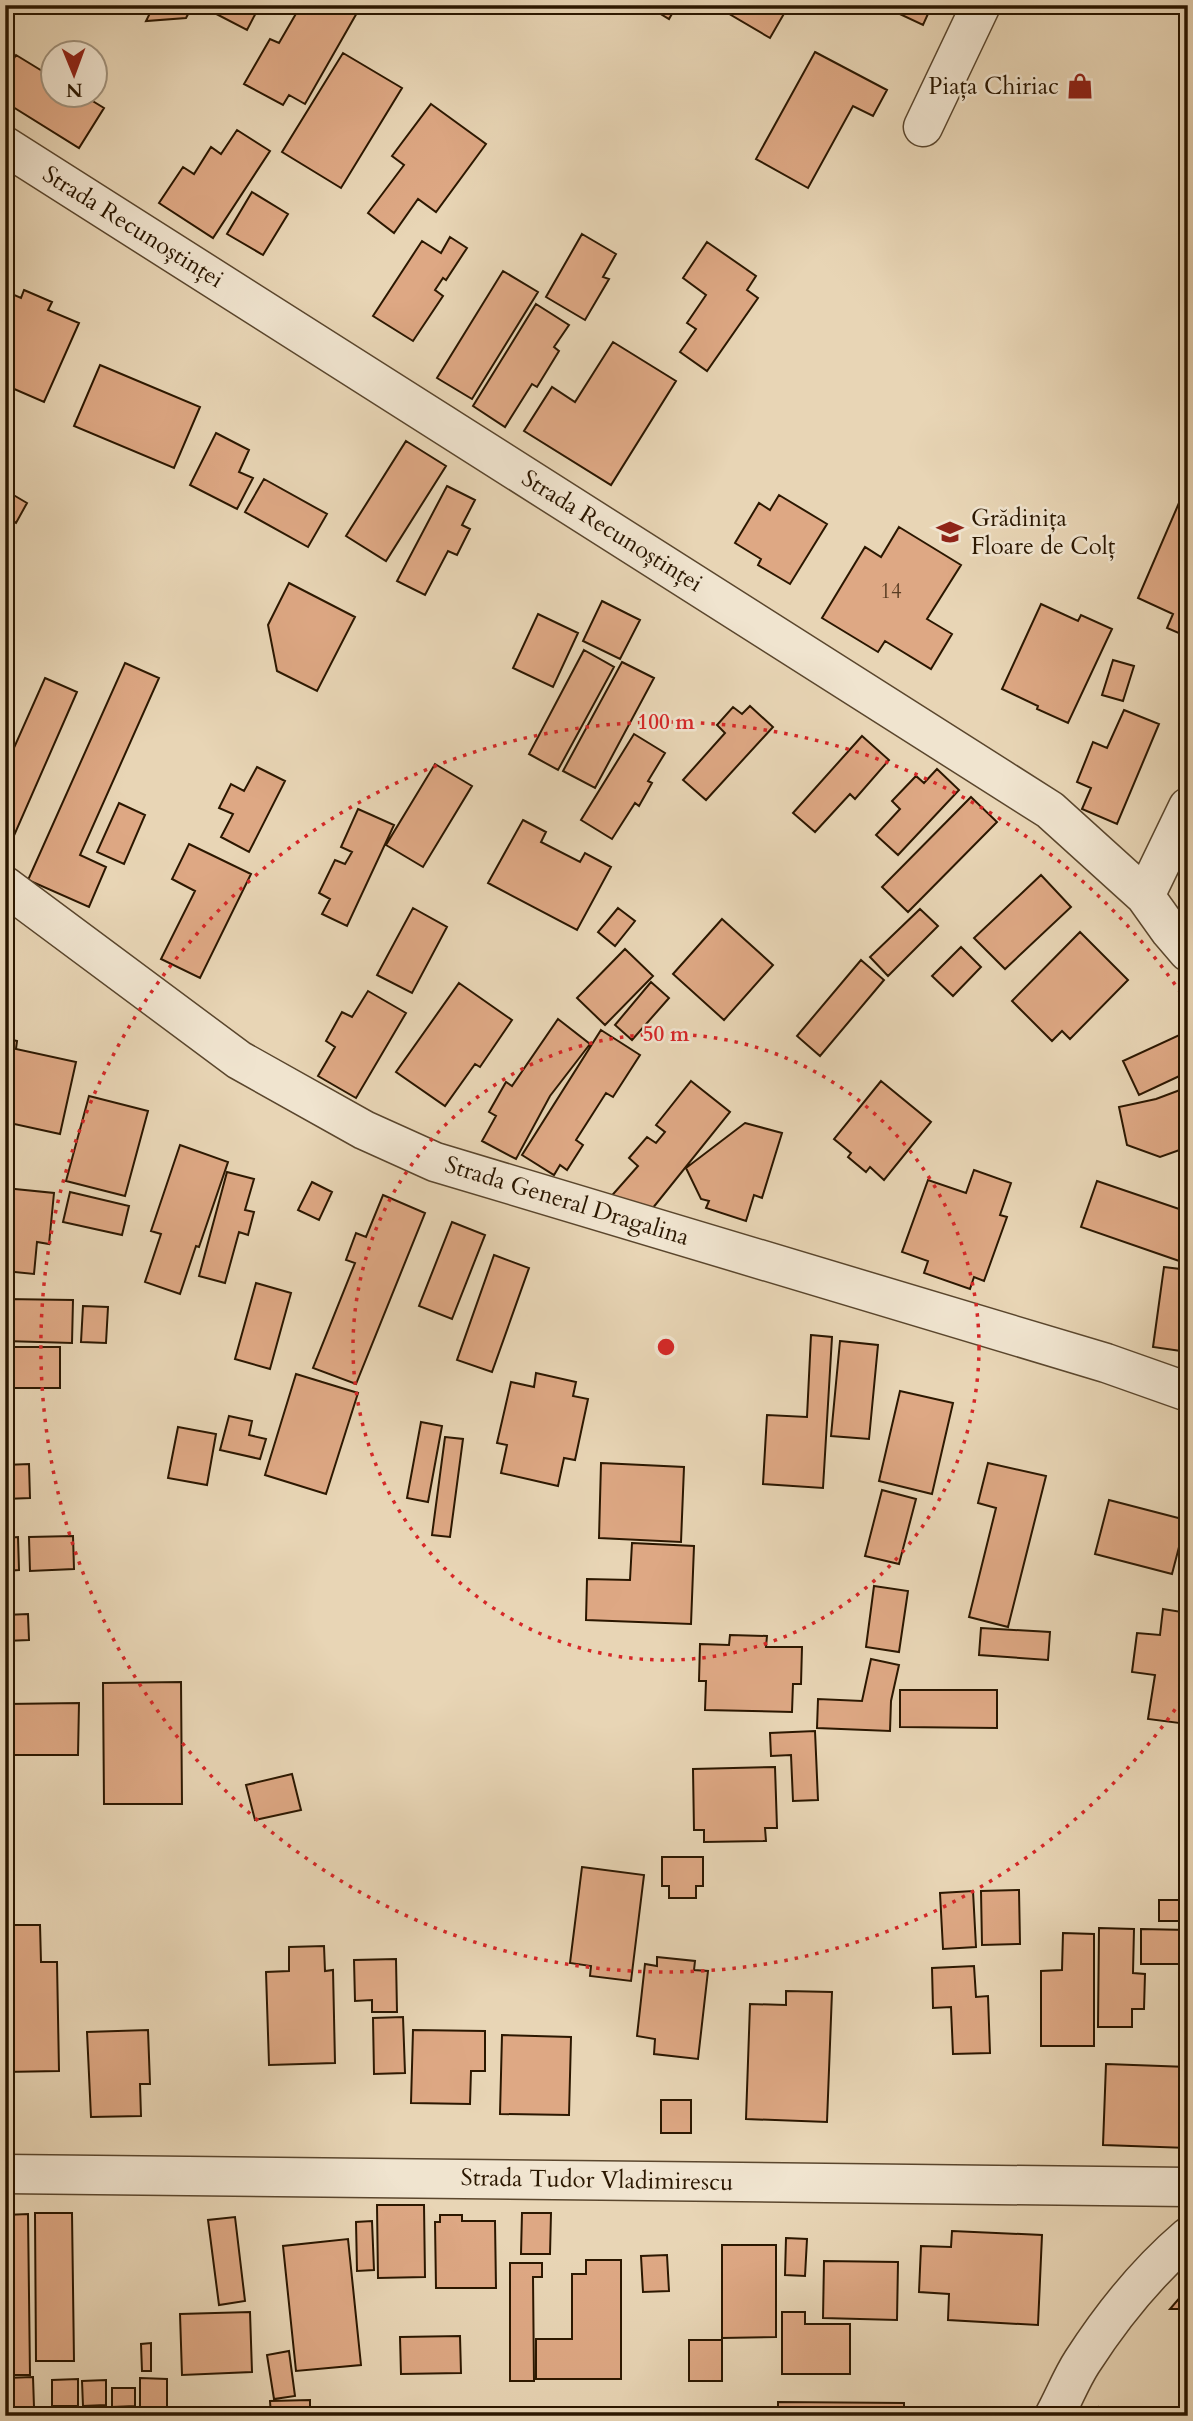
<svg xmlns="http://www.w3.org/2000/svg" width="1193" height="2421" font-family="Cardo,serif">
	<rect width="100%" height="100%" fill="#e8d5b5"/>
	<filter id="stains"><feTurbulence type="fractalNoise" baseFrequency=".00286" numOctaves="4"/><feColorMatrix values="0 0 0 0 .2 0 0 0 0 .09 0 0 0 0 .02 0 0 0 .5 -.17"/></filter>
	<radialGradient id="worn" r=".72"><stop offset=".6" stop-color="#630" stop-opacity="0"/><stop offset="1" stop-color="#630" stop-opacity=".3"/></radialGradient>
	<path fill="#dea884" stroke="#2b1700" stroke-width="2" d="M 154,5 L 193,5 L 186,18 L 146,21 Z
		M 199,5 L 260,5 L 247,30 Z
		M 301,5 L 349,5 L 358,11 L 305,104 L 289,95 L 283,105 L 244,84 L 270,39 L 279,43 Z
		M 646,5 L 677,5 L 669,19 Z
		M 714,5 L 789,5 L 770,38 Z
		M 889,5 L 932,5 L 923,25 L 887,8 Z
		M 815,52 L 887,90 L 873,116 L 853,106 L 808,188 L 756,159 Z
		M 343,53 L 402,88 L 341,188 L 282,152 Z
		M 16,55 L 52,77 L 52,94 L 81,94 L 104,108 L 79,148 L 5,102 L 5,73 Z
		M 431,104 L 486,144 L 436,212 L 418,199 L 394,233 L 368,213 L 404,165 L 392,156 Z
		M 237,130 L 270,151 L 213,238 L 159,203 L 183,167 L 194,174 L 211,147 L 221,154 Z
		M 252,192 L 288,214 L 263,255 L 227,234 Z
		M 582,234 L 616,254 L 603,277 L 609,279 L 585,320 L 546,297 Z
		M 450,237 L 467,248 L 446,280 L 443,278 L 435,290 L 443,296 L 413,341 L 373,316 L 422,241 L 441,253 Z
		M 707,242 L 756,276 L 747,290 L 758,298 L 707,371 L 680,352 L 696,329 L 687,323 L 706,295 L 683,278 Z
		M 503,271 L 538,292 L 472,399 L 437,378 Z
		M 24,290 L 52,302 L 48,310 L 79,323 L 44,402 L 5,385 L 5,291 L 21,298 Z
		M 536,304 L 569,325 L 554,347 L 559,351 L 537,387 L 532,384 L 505,427 L 473,406 Z
		M 613,342 L 676,381 L 611,485 L 524,431 L 552,387 L 575,402 Z
		M 100,365 L 200,407 L 174,468 L 74,426 Z
		M 216,433 L 249,450 L 239,472 L 253,478 L 237,509 L 190,485 Z
		M 406,441 L 446,466 L 386,561 L 346,536 Z
		M 264,479 L 327,514 L 308,547 L 245,512 Z
		M 1188,482 L 1188,637 L 1167,628 L 1173,614 L 1138,598 Z
		M 447,486 L 475,500 L 462,525 L 470,529 L 457,555 L 448,551 L 425,595 L 397,581 Z
		M 5,490 L 27,503 L 16,523 L 5,517 Z
		M 779,495 L 827,524 L 790,584 L 758,565 L 761,559 L 735,543 L 759,503 L 770,510 Z
		M 899,527 L 961,565 L 927,619 L 952,634 L 931,669 L 885,641 L 878,652 L 822,618 L 865,547 L 881,557 Z
		M 289,583 L 355,617 L 317,691 L 277,671 L 268,625 Z
		M 602,601 L 640,620 L 620,659 L 583,641 Z
		M 1041,604 L 1078,621 L 1081,615 L 1112,629 L 1068,723 L 1037,709 L 1038,706 L 1002,689 Z
		M 538,614 L 578,633 L 553,687 L 513,668 Z
		M 584,650 L 614,667 L 558,770 L 529,754 Z
		M 1113,660 L 1134,666 L 1123,701 L 1102,695 Z
		M 622,662 L 654,678 L 595,788 L 563,771 Z
		M 125,663 L 159,678 L 80,855 L 106,867 L 89,907 L 28,880 Z
		M 45,678 L 77,692 L 9,847 L 5,845 L 5,768 Z
		M 750,706 L 773,727 L 706,800 L 683,780 L 725,733 L 717,725 L 733,707 L 742,714 Z
		M 1124,710 L 1159,724 L 1117,824 L 1082,809 L 1091,788 L 1077,782 L 1093,742 L 1107,748 Z
		M 634,734 L 665,753 L 648,781 L 652,783 L 639,806 L 635,803 L 612,839 L 581,820 Z
		M 862,736 L 889,760 L 855,799 L 850,794 L 815,832 L 793,813 Z
		M 435,764 L 472,786 L 423,867 L 386,845 Z
		M 257,767 L 285,781 L 249,852 L 221,837 L 233,814 L 219,808 L 231,784 L 244,791 Z
		M 937,769 L 959,790 L 898,855 L 876,835 L 900,809 L 892,801 L 916,776 L 924,783 Z
		M 971,797 L 997,822 L 908,912 L 882,887 Z
		M 119,803 L 145,815 L 124,864 L 97,852 Z
		M 358,809 L 394,825 L 347,926 L 322,914 L 330,899 L 319,893 L 335,860 L 345,864 L 352,852 L 341,847 Z
		M 523,820 L 546,832 L 541,842 L 580,862 L 585,853 L 611,867 L 577,930 L 488,883 Z
		M 189,844 L 251,874 L 200,978 L 161,959 L 195,891 L 172,879 Z
		M 1041,875 L 1071,907 L 1005,969 L 974,938 Z
		M 413,908 L 447,927 L 412,993 L 377,975 Z
		M 618,908 L 635,921 L 615,946 L 598,932 Z
		M 920,909 L 938,926 L 888,976 L 870,957 Z
		M 722,919 L 773,965 L 724,1020 L 673,974 Z
		M 1080,932 L 1128,980 L 1070,1039 L 1062,1031 L 1052,1041 L 1012,1001 Z
		M 961,947 L 981,967 L 953,996 L 932,976 Z
		M 625,949 L 653,976 L 605,1025 L 577,998 Z
		M 861,960 L 884,980 L 820,1056 L 797,1036 Z
		M 651,982 L 669,998 L 632,1040 L 615,1025 Z
		M 459,983 L 512,1020 L 480,1067 L 475,1064 L 445,1106 L 396,1072 Z
		M 368,991 L 406,1013 L 356,1098 L 318,1076 L 335,1047 L 326,1041 L 342,1012 L 352,1017 Z
		M 558,1019 L 590,1044 L 550,1096 L 516,1159 L 482,1141 L 496,1116 L 489,1112 L 506,1082 L 512,1086 Z
		M 601,1030 L 640,1055 L 613,1097 L 606,1093 L 576,1140 L 583,1145 L 567,1170 L 560,1165 L 554,1175 L 522,1155 Z
		M 1188,1031 L 1188,1072 L 1139,1095 L 1123,1061 Z
		M 5,1038 L 17,1041 L 16,1049 L 76,1062 L 60,1134 L 5,1122 Z
		M 691,1081 L 730,1112 L 648,1214 L 607,1201 L 638,1166 L 629,1158 L 647,1137 L 656,1143 L 665,1132 L 656,1125 Z
		M 881,1081 L 931,1122 L 884,1180 L 870,1167 L 866,1172 L 848,1157 L 851,1153 L 834,1139 Z
		M 1188,1087 L 1188,1147 L 1160,1157 L 1127,1145 L 1119,1107 L 1156,1099 Z
		M 89,1096 L 148,1111 L 125,1196 L 66,1181 Z
		M 745,1123 L 782,1133 L 762,1198 L 754,1195 L 746,1221 L 706,1208 L 709,1201 L 701,1199 L 686,1168 Z
		M 180,1145 L 228,1162 L 199,1247 L 196,1246 L 180,1294 L 145,1282 L 161,1234 L 151,1231 Z
		M 974,1170 L 1011,1183 L 1000,1215 L 1007,1217 L 984,1281 L 974,1277 L 970,1289 L 924,1273 L 928,1261 L 902,1252 L 928,1180 L 966,1193 Z
		M 227,1172 L 254,1179 L 245,1210 L 254,1212 L 248,1235 L 239,1232 L 225,1283 L 199,1276 Z
		M 1097,1181 L 1188,1212 L 1188,1264 L 1081,1227 Z
		M 312,1182 L 332,1192 L 319,1220 L 298,1210 Z
		M 5,1188 L 54,1193 L 49,1244 L 37,1242 L 34,1274 L 5,1271 Z
		M 70,1192 L 129,1206 L 122,1235 L 63,1222 Z
		M 383,1195 L 425,1213 L 356,1384 L 313,1368 L 355,1263 L 346,1260 L 356,1233 L 366,1237 Z
		M 452,1222 L 485,1235 L 452,1319 L 419,1306 Z
		M 494,1255 L 529,1268 L 492,1372 L 457,1360 Z
		M 1164,1267 L 1188,1270 L 1188,1352 L 1153,1347 Z
		M 256,1283 L 291,1293 L 270,1369 L 235,1359 Z
		M 5,1299 L 73,1300 L 72,1343 L 5,1341 Z
		M 83,1306 L 108,1307 L 106,1343 L 81,1342 Z
		M 811,1335 L 832,1337 L 823,1488 L 763,1484 L 767,1415 L 807,1417 Z
		M 840,1341 L 878,1345 L 869,1439 L 831,1436 Z
		M 5,1347 L 60,1347 L 60,1388 L 5,1388 Z
		M 536,1373 L 576,1382 L 573,1396 L 588,1399 L 575,1460 L 564,1458 L 558,1486 L 501,1473 L 507,1445 L 497,1443 L 511,1382 L 534,1387 Z
		M 296,1374 L 358,1393 L 326,1494 L 265,1475 Z
		M 900,1391 L 953,1403 L 932,1494 L 879,1481 Z
		M 229,1416 L 252,1421 L 249,1435 L 266,1439 L 260,1459 L 220,1450 Z
		M 421,1422 L 442,1426 L 428,1502 L 407,1498 Z
		M 178,1427 L 216,1434 L 207,1485 L 168,1478 Z
		M 445,1437 L 463,1439 L 450,1537 L 432,1535 Z
		M 601,1463 L 684,1467 L 681,1542 L 599,1538 Z
		M 988,1463 L 1046,1476 L 1008,1627 L 969,1617 L 996,1508 L 978,1503 Z
		M 29,1464 L 30,1498 L 5,1499 L 5,1465 Z
		M 882,1490 L 916,1499 L 899,1564 L 865,1556 Z
		M 1109,1500 L 1186,1520 L 1172,1574 L 1095,1554 Z
		M 73,1536 L 74,1569 L 30,1571 L 29,1537 Z
		M 18,1537 L 19,1570 L 5,1571 L 5,1538 Z
		M 632,1543 L 694,1546 L 691,1624 L 586,1620 L 587,1579 L 630,1580 Z
		M 874,1586 L 908,1591 L 899,1652 L 866,1647 Z
		M 1163,1609 L 1188,1613 L 1188,1660 L 1179,1723 L 1148,1719 L 1155,1675 L 1132,1672 L 1137,1633 L 1160,1635 Z
		M 28,1614 L 29,1640 L 5,1641 L 5,1615 Z
		M 981,1628 L 1050,1632 L 1048,1660 L 979,1655 Z
		M 730,1635 L 767,1636 L 766,1647 L 802,1647 L 801,1684 L 793,1684 L 792,1712 L 705,1710 L 706,1681 L 699,1681 L 700,1644 L 729,1645 Z
		M 871,1659 L 899,1665 L 891,1701 L 890,1731 L 817,1728 L 818,1699 L 862,1701 Z
		M 181,1682 L 182,1804 L 104,1804 L 103,1683 Z
		M 900,1690 L 997,1690 L 997,1728 L 900,1727 Z
		M 79,1703 L 78,1755 L 7,1755 L 7,1704 Z
		M 815,1731 L 818,1800 L 793,1801 L 791,1755 L 771,1756 L 770,1733 Z
		M 775,1767 L 777,1828 L 765,1828 L 766,1841 L 704,1842 L 704,1830 L 694,1830 L 693,1769 Z
		M 292,1774 L 301,1810 L 255,1820 L 246,1785 Z
		M 662,1857 L 703,1857 L 703,1886 L 696,1886 L 696,1898 L 669,1898 L 669,1886 L 662,1886 Z
		M 582,1867 L 644,1875 L 631,1981 L 590,1976 L 591,1966 L 570,1963 Z
		M 1019,1890 L 1020,1944 L 982,1945 L 981,1891 Z
		M 973,1891 L 976,1947 L 943,1949 L 940,1893 Z
		M 1159,1900 L 1188,1900 L 1188,1921 L 1159,1921 Z
		M 5,1925 L 40,1925 L 41,1962 L 57,1962 L 59,2071 L 5,2072 Z
		M 1099,1928 L 1134,1929 L 1133,1973 L 1145,1974 L 1144,2009 L 1132,2009 L 1132,2027 L 1098,2027 Z
		M 1141,1929 L 1188,1930 L 1188,1964 L 1141,1964 Z
		M 1063,1933 L 1094,1934 L 1094,2046 L 1041,2046 L 1041,1971 L 1062,1970 Z
		M 324,1946 L 325,1971 L 333,1970 L 335,2063 L 269,2065 L 266,1972 L 289,1971 L 289,1947 Z
		M 657,1957 L 695,1961 L 694,1970 L 708,1971 L 698,2059 L 654,2054 L 655,2039 L 637,2036 L 645,1964 L 657,1966 Z
		M 396,1959 L 397,2012 L 372,2012 L 372,2000 L 355,2001 L 354,1960 Z
		M 974,1966 L 976,1997 L 988,1996 L 990,2053 L 953,2054 L 951,2007 L 933,2008 L 932,1968 Z
		M 786,1991 L 832,1992 L 827,2122 L 746,2119 L 750,2004 L 786,2005 Z
		M 403,2017 L 405,2073 L 374,2074 L 373,2018 Z
		M 148,2030 L 150,2084 L 140,2084 L 141,2116 L 91,2117 L 87,2032 Z
		M 413,2030 L 485,2031 L 485,2071 L 471,2071 L 470,2104 L 411,2103 Z
		M 502,2035 L 571,2037 L 569,2115 L 500,2114 Z
		M 1106,2064 L 1188,2067 L 1188,2148 L 1103,2145 Z
		M 661,2100 L 691,2100 L 691,2133 L 661,2133 Z
		M 377,2205 L 424,2205 L 425,2277 L 378,2278 Z
		M 35,2213 L 72,2213 L 74,2361 L 36,2361 Z
		M 522,2213 L 551,2213 L 550,2254 L 521,2254 Z
		M 28,2214 L 30,2375 L 5,2375 L 5,2215 Z
		M 440,2215 L 462,2215 L 462,2221 L 495,2221 L 496,2288 L 436,2288 L 435,2222 L 440,2222 Z
		M 235,2217 L 245,2301 L 219,2305 L 208,2220 Z
		M 372,2221 L 374,2270 L 357,2271 L 356,2222 Z
		M 952,2231 L 1042,2235 L 1038,2325 L 948,2320 L 949,2294 L 919,2292 L 921,2246 L 951,2247 Z
		M 786,2238 L 807,2239 L 805,2276 L 785,2275 Z
		M 348,2239 L 361,2365 L 296,2371 L 283,2246 Z
		M 722,2245 L 776,2245 L 776,2337 L 722,2338 Z
		M 667,2255 L 669,2291 L 643,2292 L 641,2256 Z
		M 586,2260 L 621,2260 L 621,2379 L 536,2379 L 536,2339 L 572,2339 L 572,2274 L 586,2274 Z
		M 824,2261 L 898,2262 L 897,2320 L 823,2318 Z
		M 510,2263 L 542,2263 L 542,2277 L 533,2277 L 534,2381 L 510,2381 Z
		M 1188,2288 L 1188,2309 L 1170,2309 Z
		M 250,2312 L 252,2372 L 182,2375 L 180,2314 Z
		M 782,2312 L 805,2312 L 805,2324 L 850,2324 L 850,2374 L 782,2374 Z
		M 460,2336 L 461,2373 L 401,2374 L 400,2337 Z
		M 689,2340 L 722,2340 L 722,2381 L 689,2381 Z
		M 151,2343 L 151,2371 L 142,2371 L 141,2344 Z
		M 289,2351 L 295,2396 L 274,2399 L 267,2355 Z
		M 33,2377 L 34,2407 L 5,2408 L 5,2378 Z
		M 140,2378 L 167,2379 L 167,2407 L 140,2407 Z
		M 78,2379 L 78,2406 L 52,2406 L 52,2380 Z
		M 106,2380 L 106,2405 L 83,2406 L 82,2381 Z
		M 112,2388 L 135,2388 L 135,2406 L 112,2407 Z
		M 310,2400 L 310,2416 L 271,2416 L 270,2401 Z
		M 778,2402 L 904,2403 L 904,2416 L 778,2416 Z
		M 1099,2407 L 1134,2416 L 1097,2416 Z
		M 119,2411 L 119,2416 L 52,2416 L 53,2412 Z"/>
	<g fill="none" stroke-linecap="round" stroke-linejoin="round">
		<g stroke="#5a462d" stroke-width="41">
			<path id="minor" d="M 923,127 L 981,5
				M 5,146 L 1050,810 L 1145,896 L 1170,931 L 1188,952
				M 5,886 L 239,1060 L 364,1130 L 435,1162 L 1106,1363 L 1188,1392
				M 1145,896 L 1188,807
				M 5,2174 L 1188,2187
				M 1054,2416 C 1064,2398 1071,2379 1082,2362 C 1111,2317 1147,2272 1188,2237"/>
		</g>
		<use href="#minor" stroke="#f0e4cf" stroke-width="38"/>
	</g>
	<g fill="none" stroke="#d62828" stroke-width="3.5" stroke-dasharray="3.5 7">
		<circle cx="666" cy="1347" r="313"/>
		<path d="M1187 1692A625 625 0 1 1 1187 1002"/>
	</g>
	<defs>
		<g id="shop-bare" transform="scale(2.1)"><path d="M-5-2.5h2.3a2.7 3.5 0 0 1 5.4 0H5L5.5 6h-11ZM-1.5-2.5h3a1.5 2.3 0 0 0-3 0Z" fill="#8f2418" stroke="#f0e4cf" stroke-width="2.5" paint-order="stroke"/></g>
		<g id="school-bare" transform="scale(2.1)"><path d="M0-5L7-2L0 1L-7-2ZM-4 1L0 2.5L4 1V4Q0 6-4 4Z" fill="#8f2418" stroke="#f0e4cf" stroke-width="2.5" paint-order="stroke"/></g>
	</defs>
	<g fill-rule="evenodd">
		<use href="#shop-bare" x="1080" y="86"/>
		<use href="#school-bare" x="950" y="532"/>
	</g>
	<g text-anchor="middle" dominant-baseline="central" stroke-width="5" stroke-linejoin="round" paint-order="stroke">
		<g font-size="21" fill="#583b21">
			<text x="891" y="591">14</text>
		</g>
		<g font-size="24" fill="#2b1700" stroke="#f0e4cf" text-anchor="end">
			<text x="1059" y="86">Piața Chiriac</text>
			<text x="971" y="518" text-anchor="start">Grădinița<tspan x="971" dy="28">Floare de Colț</tspan></text>
		</g>
		<g font-size="24" fill="#2b1700" stroke="#f0e4cf">
			<text transform="translate(133 227) rotate(32)">Strada Recunoștinței</text>
			<text transform="translate(612 531) rotate(32)">Strada Recunoștinței</text>
			<text transform="translate(567 1201) rotate(17)">Strada General Dragalina</text>
			<text transform="translate(597 2180) rotate(1)">Strada Tudor Vladimirescu</text>
		</g>
	</g>
	<circle cx="666" cy="1347" r="10" fill="#d62828" stroke="#f0e4cf" stroke-width="3.5"/>
	<g font-size="21" text-anchor="middle" font-weight="bold" fill="#d62828" stroke="#f0e4cf" stroke-width="5" stroke-linejoin="round" paint-order="stroke">
		<text x="666" y="729">100 m</text>
		<text x="666" y="1041">50 m</text>
	</g>
	<rect width="1193" height="2421" fill="none" stroke="#e8d5b5" stroke-width="28"/>
	<rect x="7" y="7" width="1179" height="2407" fill="none" stroke="#2b1700" stroke-width="3.5"/>
	<rect x="14" y="14" width="1165" height="2393" fill="none" stroke="#2b1700" stroke-width="2"/>
	<g transform="translate(74 74) rotate(179)"><circle r="33" fill="#f0e4cf" stroke="#a1927c" stroke-width="2"/>
	<path d="M0-5L12 26L0 18L-12 26Z" fill="#8f2418"/>
	<text y="-10" font-size="19" font-weight="bold" text-anchor="middle" fill="#2b1700">N</text>
	</g>
	<rect width="100%" height="100%" filter="url(#stains)"/>
	<rect width="100%" height="100%" fill="url(#worn)"/>
</svg>
